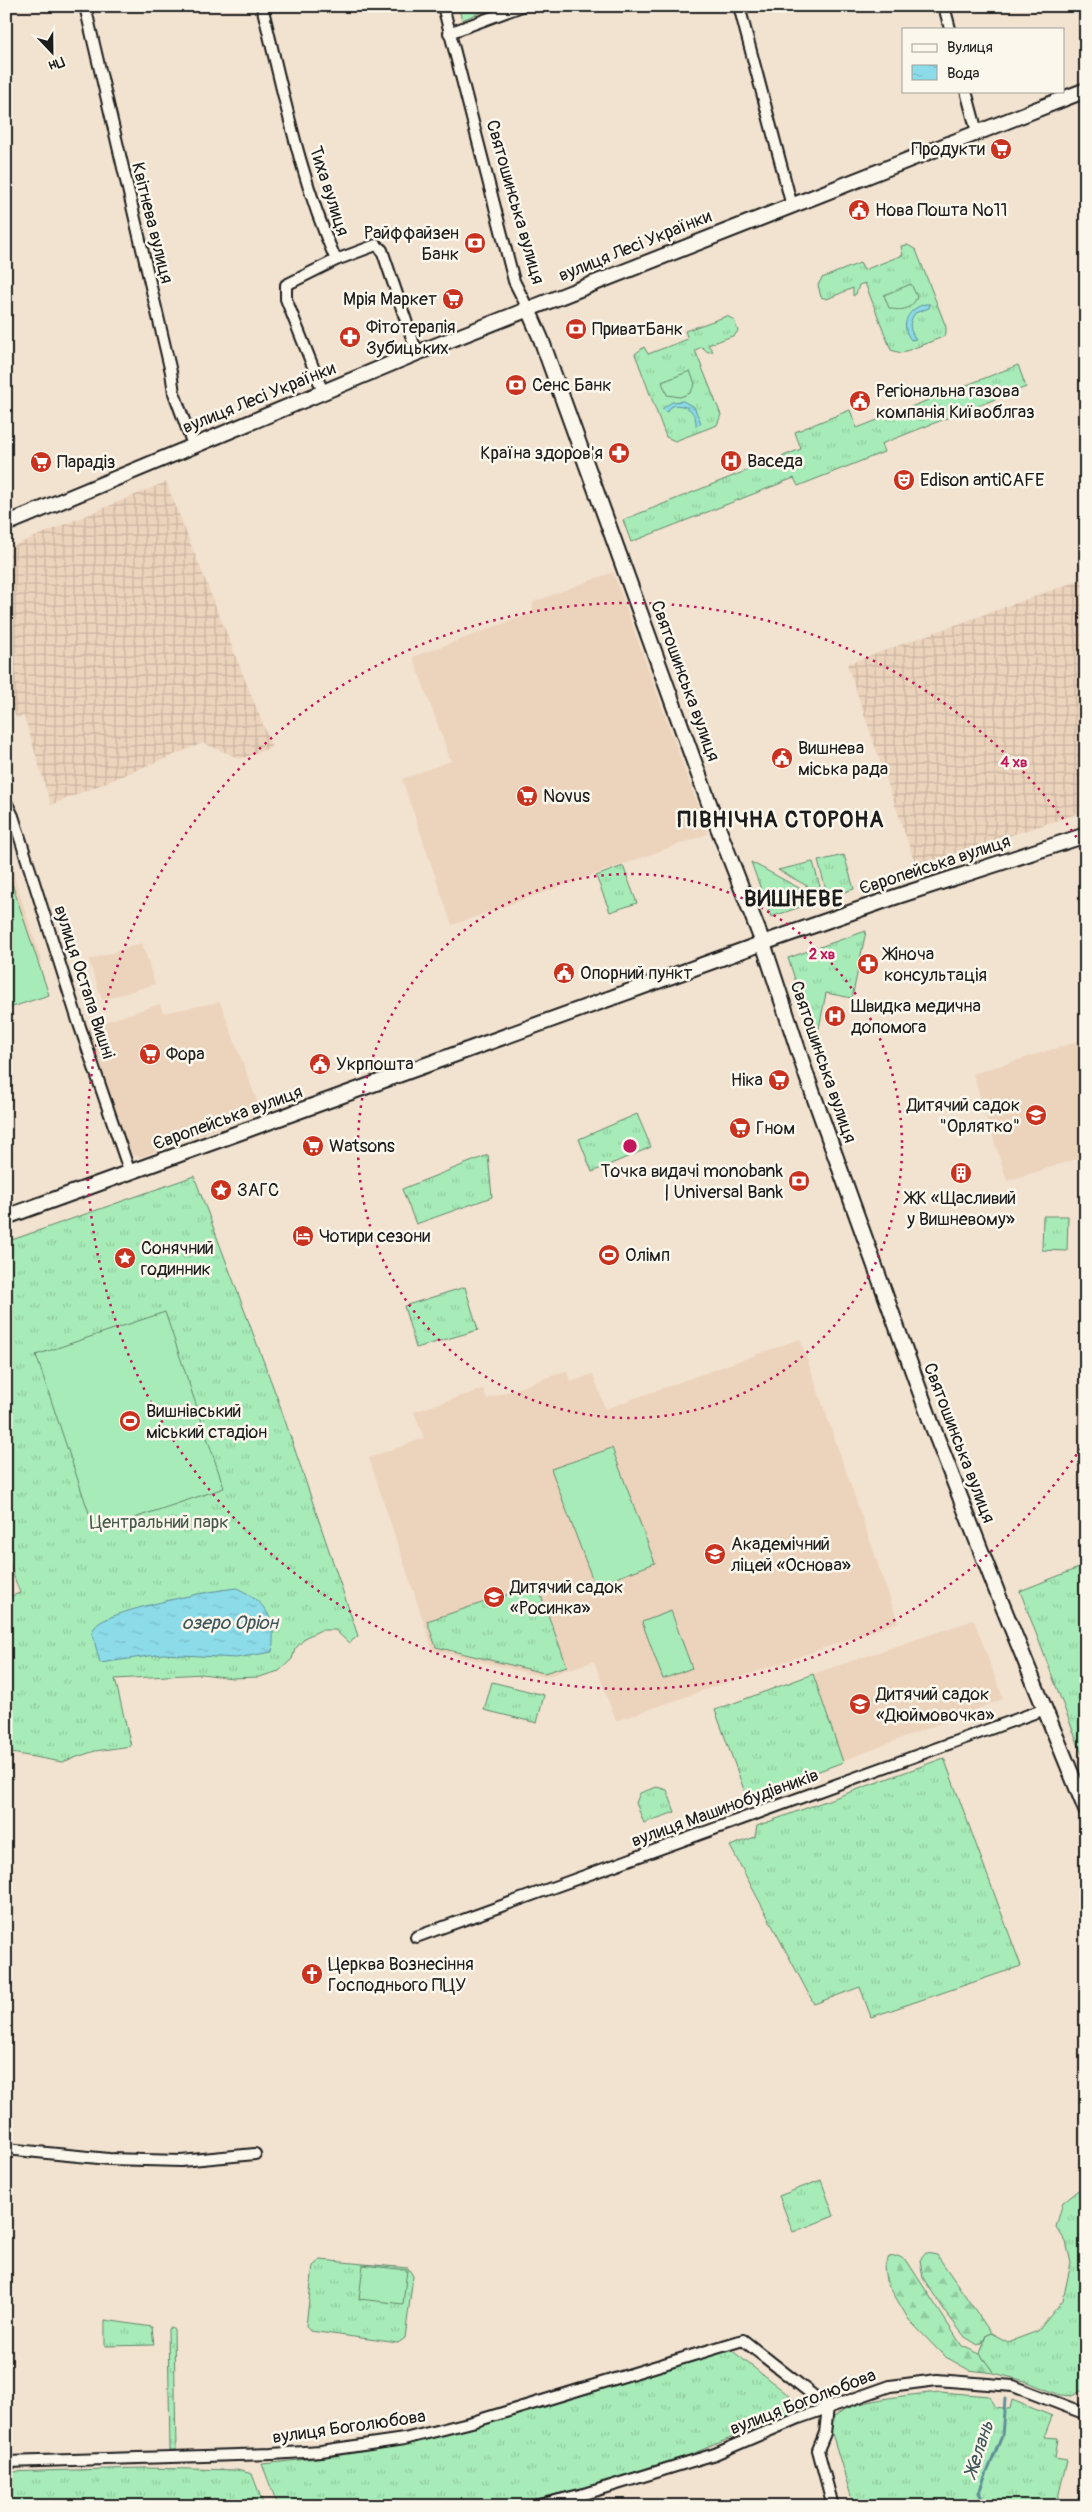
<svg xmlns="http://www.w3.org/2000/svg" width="1092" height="2512" font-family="Pangolin,sans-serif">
	<defs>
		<pattern id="industrial-grid" width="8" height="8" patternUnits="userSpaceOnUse" patternTransform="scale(1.25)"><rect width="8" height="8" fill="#ecd3bc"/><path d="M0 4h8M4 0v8" fill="none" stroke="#cab5a1"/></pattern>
		<pattern id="grass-tufts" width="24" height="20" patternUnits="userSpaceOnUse" patternTransform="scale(1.25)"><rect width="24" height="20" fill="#a7ecb8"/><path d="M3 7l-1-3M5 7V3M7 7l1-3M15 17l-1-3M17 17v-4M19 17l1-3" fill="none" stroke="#8fca9e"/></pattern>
		<pattern id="forest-firs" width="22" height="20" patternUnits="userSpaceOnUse" patternTransform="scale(1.25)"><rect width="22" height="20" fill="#a7ecb8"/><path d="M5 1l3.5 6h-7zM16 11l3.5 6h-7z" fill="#8fca9e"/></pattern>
		<pattern id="water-ripples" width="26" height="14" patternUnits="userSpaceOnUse" patternTransform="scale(1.25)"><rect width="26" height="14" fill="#8cdbe9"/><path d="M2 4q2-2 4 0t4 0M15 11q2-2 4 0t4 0" fill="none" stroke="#78bbc7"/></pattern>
	</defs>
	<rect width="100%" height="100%" fill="#f2e2d0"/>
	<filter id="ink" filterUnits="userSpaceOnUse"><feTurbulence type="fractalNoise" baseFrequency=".02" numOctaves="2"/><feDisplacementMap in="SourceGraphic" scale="10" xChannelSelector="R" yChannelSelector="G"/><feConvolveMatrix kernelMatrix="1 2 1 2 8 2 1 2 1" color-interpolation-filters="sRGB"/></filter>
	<g filter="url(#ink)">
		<path fill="#ecd3bc" d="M 613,572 L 708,834 L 452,925 L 402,779 L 451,761 L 413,657 L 533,613 L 533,602 Z
			M 6,852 L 42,962 L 6,975 Z
			M 142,943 L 155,984 L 102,1000 L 89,960 Z
			M 220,1002 L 261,1112 L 141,1157 L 131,1154 L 87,1028 L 160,1004 L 163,1013 Z
			M 1086,1039 L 1086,1156 L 1007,1181 L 973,1074 Z
			M 800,1339 L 898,1622 L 616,1721 L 594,1661 L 545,1677 L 433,1650 L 369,1458 L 424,1438 L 414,1412 L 483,1389 L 487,1399 L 566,1371 L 571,1382 L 593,1374 L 605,1409 Z
			M 974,1620 L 1003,1699 L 747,1798 L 715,1710 L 813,1674 Z"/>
		<path fill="url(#industrial-grid)" d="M 166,482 L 272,747 L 241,759 L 203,743 L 51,805 L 24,716 L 16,718 L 6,690 L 6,549 Z
			M 1086,578 L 1086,811 L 916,866 L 847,664 Z"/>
		<path fill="url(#grass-tufts)" stroke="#62846a" d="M 458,6 L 496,6 L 462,20 Z
			M 908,245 L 916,250 L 946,327 L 946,333 L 943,337 L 901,353 L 891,350 L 865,283 L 859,285 L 856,294 L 853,296 L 853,288 L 827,299 L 821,297 L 818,285 L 822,278 L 860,263 L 864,270 L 903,255 L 901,246 Z
			M 727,316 L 734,320 L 738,331 L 735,335 L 708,345 L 713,351 L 708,352 L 702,347 L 695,350 L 721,415 L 717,425 L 675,441 L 666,437 L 635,354 L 644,347 L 648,354 L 688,339 L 685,331 Z
			M 1018,365 L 1026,387 L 881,444 L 884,452 L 798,486 L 794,478 L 631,542 L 623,520 L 801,449 L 795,432 L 850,410 L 857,428 Z
			M 844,855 L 854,889 L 828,897 L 818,861 Z
			M 751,862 L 821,900 L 771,917 Z
			M 813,862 L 822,894 L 778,870 Z
			M 623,866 L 637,903 L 610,912 L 596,876 Z
			M 866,931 L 852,998 L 826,993 L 816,1043 L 788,958 Z
			M 637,1114 L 651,1147 L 592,1172 L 579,1139 Z
			M 488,1155 L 492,1197 L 416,1224 L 402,1189 Z
			M 194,1176 L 278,1400 L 358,1636 L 349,1643 L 335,1630 L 321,1630 L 306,1637 L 295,1649 L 292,1659 L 279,1671 L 259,1677 L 232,1678 L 202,1674 L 115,1679 L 131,1746 L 95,1751 L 62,1762 L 6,1752 L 6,1598 L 20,1593 L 6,1555 L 6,1242 Z
			M 1043,1216 L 1068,1216 L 1067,1251 L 1042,1250 Z
			M 465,1287 L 478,1330 L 416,1348 L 404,1306 Z
			M 1086,1565 L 1086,1765 L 1020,1591 Z
			M 537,1585 L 567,1666 L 544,1673 L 436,1647 L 427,1621 Z
			M 813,1674 L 843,1762 L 747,1798 L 715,1710 Z
			M 492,1682 L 544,1695 L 537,1723 L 484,1710 Z
			M 944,1758 L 1021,1966 L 871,2017 L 860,1987 L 814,2004 L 730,1846 L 755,1837 L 757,1826 Z
			M 657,1787 L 667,1790 L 675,1812 L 644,1823 L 636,1803 L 640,1793 Z
			M 821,2180 L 834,2216 L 793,2232 L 779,2196 Z
			M 1086,2184 L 1086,2380 L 1083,2390 L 1072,2396 L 1060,2395 L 1025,2381 L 994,2373 L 980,2354 L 986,2335 L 991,2333 L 1008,2342 L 1038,2331 L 1063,2300 L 1071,2263 L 1066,2242 L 1056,2227 L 1063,2202 Z
			M 320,2260 L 408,2268 L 413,2276 L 405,2338 L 398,2343 L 310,2331 L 306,2326 L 313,2266 Z
			M 105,2320 L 152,2327 L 154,2345 L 105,2346 Z
			M 171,2328 L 174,2330 L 176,2450 L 170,2450 L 168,2329 Z
			M 730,2349 L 805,2408 L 689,2455 L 586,2487 L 505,2506 L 278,2506 L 262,2464 C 310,2459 358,2454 405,2444 C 515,2418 622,2382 730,2349 Z
			M 940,2392 L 989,2396 L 996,2407 L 1010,2409 L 1012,2400 L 1052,2416 L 1044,2437 L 1058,2438 L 1055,2458 L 1067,2460 L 1056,2506 L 854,2506 L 831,2430 L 831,2419 C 850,2399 912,2395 940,2392 Z
			M 143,2468 L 237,2470 L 252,2474 L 264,2506 L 6,2506 L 6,2472 Z"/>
		<path fill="url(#forest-firs)" stroke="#62846a" d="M 926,2253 L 937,2255 L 991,2333 L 986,2335 L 983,2342 L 978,2345 L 965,2337 L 947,2314 L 923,2278 L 920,2260 Z
			M 898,2256 L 907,2261 L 962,2346 L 980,2354 L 994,2373 L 969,2370 L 944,2356 L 909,2320 L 886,2281 L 884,2267 L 889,2257 Z"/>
		<path fill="#a7ecb8" stroke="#62846a" d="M 911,284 L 917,297 C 912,309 901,312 889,308 L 884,295 Z
			M 690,371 L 695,384 L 690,393 L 680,397 L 667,395 L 662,382 Z
			M 6,866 L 49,995 L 6,1009 Z
			M 165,1312 L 224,1488 L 95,1531 L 36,1355 Z
			M 612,1448 L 655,1563 L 595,1586 L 551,1469 Z
			M 671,1611 L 692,1668 L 663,1679 L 642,1622 Z
			M 363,2265 L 407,2270 L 403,2304 L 359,2299 Z"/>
		<path fill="url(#water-ripples)" stroke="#5f8f97" d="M 926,304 L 930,304 L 929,308 L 915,313 C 908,323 909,330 916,339 L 911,340 C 899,325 908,308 926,304 Z
			M 683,401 L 694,407 L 701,423 L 696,426 C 697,412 686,403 672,406 L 667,412 L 662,409 L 672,402 Z
			M 237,1588 C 266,1602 277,1619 272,1652 L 236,1658 L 163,1654 L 100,1663 L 92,1632 C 94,1628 96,1625 99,1623 C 119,1609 211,1590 237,1588 Z"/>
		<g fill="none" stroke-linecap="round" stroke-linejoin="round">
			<path stroke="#5f8f97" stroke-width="3" d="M 986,2506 L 979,2492 L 1002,2436 L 1005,2399"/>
			<g stroke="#1c1c1c" stroke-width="14">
				<path id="street" d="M 85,6 L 171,372 L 174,393 L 193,445
					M 262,6 C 283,91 300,179 336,260
					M 443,6 L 514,281 L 528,309
					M 739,6 L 792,206
					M 944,6 L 950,29
					M 449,33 L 522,6
					M 966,91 L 977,132
					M 323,392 L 286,299 L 286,285 L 336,260 L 376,245 L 382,250 L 417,353
					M 6,802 L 13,816 L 78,1021 L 130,1173
					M 416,1937 L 1045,1709
					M 6,2149 L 109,2159 L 181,2161 L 255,2154
					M 828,2407 L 825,2433 L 818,2450 L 833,2506
					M 6,2462 L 271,2454 L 321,2451 L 404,2439 L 476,2421 L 743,2340 L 828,2407
					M 535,2506 L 588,2493 L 715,2454 L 799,2418 L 890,2386 L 937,2380 L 1013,2386 L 1086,2414"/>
			</g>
			<g stroke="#1c1c1c" stroke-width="18">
				<path id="secondary" d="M 528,309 L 541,339 L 717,825 L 763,943 L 807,1077 L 932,1425 L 997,1592 L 1086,1810
					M 6,524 L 417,353 L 1086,90
					M 6,1217 L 763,943 L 895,897 L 1086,835
					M 1085,2506 L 1086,2501"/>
			</g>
			<use href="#street" stroke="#fbf7ec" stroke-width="10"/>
			<use href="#secondary" stroke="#fbf7ec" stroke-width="14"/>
		</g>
	</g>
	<g fill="none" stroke="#c2185b" stroke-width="2.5" stroke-dasharray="2.5 5">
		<circle cx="630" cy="1146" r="272"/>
		<path d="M1085 1442A543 543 0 1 1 1085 850"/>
	</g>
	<defs>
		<g id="supermarket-disc" transform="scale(1.125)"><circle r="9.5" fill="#c8321e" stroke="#fbf7ec"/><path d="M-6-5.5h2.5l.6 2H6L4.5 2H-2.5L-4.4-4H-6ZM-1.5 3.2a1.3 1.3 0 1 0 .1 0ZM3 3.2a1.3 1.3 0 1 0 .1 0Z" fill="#fff"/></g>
		<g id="civic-disc" transform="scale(1.125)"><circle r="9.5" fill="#c8321e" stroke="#fbf7ec"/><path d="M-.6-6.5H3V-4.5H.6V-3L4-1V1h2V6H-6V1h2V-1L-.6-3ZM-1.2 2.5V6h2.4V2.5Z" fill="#fff"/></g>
		<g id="bank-disc" transform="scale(1.125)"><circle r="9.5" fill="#c8321e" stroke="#fbf7ec"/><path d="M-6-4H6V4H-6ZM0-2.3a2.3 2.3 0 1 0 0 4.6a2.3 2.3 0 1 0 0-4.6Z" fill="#fff"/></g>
		<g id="pharmacy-disc" transform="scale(1.125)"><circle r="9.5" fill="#c8321e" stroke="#fbf7ec"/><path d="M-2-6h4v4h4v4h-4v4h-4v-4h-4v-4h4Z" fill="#fff"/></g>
		<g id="hospital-disc" transform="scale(1.125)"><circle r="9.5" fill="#c8321e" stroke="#fbf7ec"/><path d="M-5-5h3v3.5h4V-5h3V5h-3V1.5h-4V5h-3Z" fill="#fff"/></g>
		<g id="theatre-disc" transform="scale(1.125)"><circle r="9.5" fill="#c8321e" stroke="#fbf7ec"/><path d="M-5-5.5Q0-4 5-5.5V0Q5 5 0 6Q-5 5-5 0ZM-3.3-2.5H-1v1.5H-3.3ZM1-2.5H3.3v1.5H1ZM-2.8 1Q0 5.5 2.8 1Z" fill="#fff"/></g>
		<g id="school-disc" transform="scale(1.125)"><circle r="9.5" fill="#c8321e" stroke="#fbf7ec"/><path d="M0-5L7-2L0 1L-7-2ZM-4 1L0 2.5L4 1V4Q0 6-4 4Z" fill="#fff"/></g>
		<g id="building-disc" transform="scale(1.125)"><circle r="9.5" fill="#c8321e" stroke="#fbf7ec"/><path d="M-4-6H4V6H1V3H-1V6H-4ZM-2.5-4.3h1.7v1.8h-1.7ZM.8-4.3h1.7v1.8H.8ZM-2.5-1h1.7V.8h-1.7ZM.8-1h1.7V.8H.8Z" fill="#fff"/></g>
		<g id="sight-disc" transform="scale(1.125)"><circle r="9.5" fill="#c8321e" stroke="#fbf7ec"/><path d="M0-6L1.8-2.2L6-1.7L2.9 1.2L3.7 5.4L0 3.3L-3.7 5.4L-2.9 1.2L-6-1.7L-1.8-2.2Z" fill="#fff"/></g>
		<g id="hotel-disc" transform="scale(1.125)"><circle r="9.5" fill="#c8321e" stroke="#fbf7ec"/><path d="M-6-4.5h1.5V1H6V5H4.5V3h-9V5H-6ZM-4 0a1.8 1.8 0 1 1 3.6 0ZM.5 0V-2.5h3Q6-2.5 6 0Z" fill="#fff"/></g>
		<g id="stadium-disc" transform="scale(1.125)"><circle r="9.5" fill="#c8321e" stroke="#fbf7ec"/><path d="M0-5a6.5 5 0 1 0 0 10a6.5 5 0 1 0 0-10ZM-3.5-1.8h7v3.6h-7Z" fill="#fff"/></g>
		<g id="church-disc" transform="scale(1.125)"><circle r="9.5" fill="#c8321e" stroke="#fbf7ec"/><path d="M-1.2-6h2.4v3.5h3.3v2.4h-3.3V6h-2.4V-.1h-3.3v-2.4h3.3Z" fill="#fff"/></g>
	</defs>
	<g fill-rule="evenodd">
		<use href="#supermarket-disc" x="1001" y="149"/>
		<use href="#civic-disc" x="859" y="210"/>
		<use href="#bank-disc" x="475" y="243"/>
		<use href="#supermarket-disc" x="453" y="299"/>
		<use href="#bank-disc" x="576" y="329"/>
		<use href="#pharmacy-disc" x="350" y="337"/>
		<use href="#bank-disc" x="516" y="385"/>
		<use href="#civic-disc" x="860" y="401"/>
		<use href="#pharmacy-disc" x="619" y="453"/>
		<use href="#hospital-disc" x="731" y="461"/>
		<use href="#supermarket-disc" x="41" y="462"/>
		<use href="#theatre-disc" x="904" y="480"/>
		<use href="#civic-disc" x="782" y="758"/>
		<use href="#supermarket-disc" x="527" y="796"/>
		<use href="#pharmacy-disc" x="868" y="964"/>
		<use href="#civic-disc" x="564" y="973"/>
		<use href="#hospital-disc" x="835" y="1016"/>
		<use href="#supermarket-disc" x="150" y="1054"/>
		<use href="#civic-disc" x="320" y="1064"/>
		<use href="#supermarket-disc" x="779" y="1080"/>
		<use href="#school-disc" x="1036" y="1115"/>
		<use href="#supermarket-disc" x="740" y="1128"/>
		<use href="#supermarket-disc" x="313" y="1146"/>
		<use href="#building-disc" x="961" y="1173"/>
		<use href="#bank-disc" x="799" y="1181"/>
		<use href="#sight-disc" x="221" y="1190"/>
		<use href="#hotel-disc" x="303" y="1236"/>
		<use href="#stadium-disc" x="609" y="1255"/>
		<use href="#sight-disc" x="125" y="1258"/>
		<use href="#stadium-disc" x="130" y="1421"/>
		<use href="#school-disc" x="715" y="1554"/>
		<use href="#school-disc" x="494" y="1597"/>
		<use href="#school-disc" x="860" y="1704"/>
		<use href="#church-disc" x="312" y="1974"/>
	</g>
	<g text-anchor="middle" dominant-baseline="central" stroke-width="5" stroke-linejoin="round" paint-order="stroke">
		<g font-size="18" fill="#1c1c1c" stroke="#fbf7ec" text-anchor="start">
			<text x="985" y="149" text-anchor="end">Продукти</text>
			<text x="875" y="210">Нова Пошта №11</text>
			<text x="459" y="233" text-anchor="end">Райффайзен<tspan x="459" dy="21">Банк</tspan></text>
			<text x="437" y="299" text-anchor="end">Мрія Маркет</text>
			<text x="366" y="327">Фітотерапія<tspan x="366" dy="21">Зубицьких</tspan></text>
			<text x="592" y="329">ПриватБанк</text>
			<text x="532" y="385">Сенс Банк</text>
			<text x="876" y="391">Регіональна газова<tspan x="876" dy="21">компанія Київоблгаз</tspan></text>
			<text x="603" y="453" text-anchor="end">Країна здоров'я</text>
			<text x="747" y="461">Васеда</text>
			<text x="57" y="462">Парадіз</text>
			<text x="920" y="480">Edison antiCAFE</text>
			<text x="798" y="748">Вишнева<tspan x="798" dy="21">міська рада</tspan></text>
			<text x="543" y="796">Novus</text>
			<text x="884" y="954">Жіноча<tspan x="884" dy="21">консультація</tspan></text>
			<text x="580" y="973">Опорний пункт</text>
			<text x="851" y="1006">Швидка медична<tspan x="851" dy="21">допомога</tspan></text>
			<text x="166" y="1054">Фора</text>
			<text x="336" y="1064">Укрпошта</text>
			<text x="763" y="1080" text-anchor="end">Ніка</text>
			<text x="1020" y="1105" text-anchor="end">Дитячий садок<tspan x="1020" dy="21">"Орлятко"</tspan></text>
			<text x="756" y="1128">Гном</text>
			<text x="329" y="1146">Watsons</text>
			<text x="783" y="1171" text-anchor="end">Точка видачі monobank<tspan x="783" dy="21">| Universal Bank</tspan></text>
			<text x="237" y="1190">ЗАГС</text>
			<text x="961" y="1198" text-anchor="middle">ЖК «Щасливий<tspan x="961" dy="21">у Вишневому»</tspan></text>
			<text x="319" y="1236">Чотири сезони</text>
			<text x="141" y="1248">Сонячний<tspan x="141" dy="21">годинник</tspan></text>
			<text x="625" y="1255">Олімп</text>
			<text x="146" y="1411">Вишнівський<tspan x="146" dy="21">міський стадіон</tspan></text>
			<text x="731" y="1544">Академічний<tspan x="731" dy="21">ліцей «Основа»</tspan></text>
			<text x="510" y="1587">Дитячий садок<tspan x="510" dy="21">«Росинка»</tspan></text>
			<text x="876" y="1694">Дитячий садок<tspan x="876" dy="21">«Дюймовочка»</tspan></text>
			<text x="328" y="1964">Церква Вознесіння<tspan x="328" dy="21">Господнього ПЦУ</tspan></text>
		</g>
		<g font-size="18" fill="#1c1c1c" stroke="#fbf7ec">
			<text transform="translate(329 191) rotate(72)">Тиха вулиця</text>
			<text transform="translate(515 202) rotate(74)">Святошинська вулиця</text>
			<text transform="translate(152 223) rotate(76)">Квітнева вулиця</text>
			<text transform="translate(635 246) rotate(-22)">вулиця Лесі Українки</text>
			<text transform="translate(259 398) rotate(-22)">вулиця Лесі Українки</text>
			<text transform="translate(685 681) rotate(70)">Святошинська вулиця</text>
			<text transform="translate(935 865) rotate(-18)">Європейська вулиця</text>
			<text transform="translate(84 982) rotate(72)">вулиця Остапа Вишні</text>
			<text transform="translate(823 1062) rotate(71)">Святошинська вулиця</text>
			<text transform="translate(228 1118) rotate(-20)">Європейська вулиця</text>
			<text transform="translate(959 1443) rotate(69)">Святошинська вулиця</text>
			<text transform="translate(725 1808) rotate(-20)">вулиця Машинобудівників</text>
			<text transform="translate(803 2402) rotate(-21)">вулиця Боголюбова</text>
			<text transform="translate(349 2427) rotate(-8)">вулиця Боголюбова</text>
		</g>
		<g font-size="18" fill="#465a4b" stroke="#fbf7ec">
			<text x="159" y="1522">Центральний парк</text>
		</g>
		<g font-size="19" font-style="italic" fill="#3e555a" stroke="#fbf7ec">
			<text x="230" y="1623">озеро Оріон</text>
			<text transform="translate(979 2449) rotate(-72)">Желань</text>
		</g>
		<g font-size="22" font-weight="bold" letter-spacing="1" fill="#1c1c1c" stroke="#fbf7ec">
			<text x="781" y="820">ПІВНІЧНА СТОРОНА</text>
			<text x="794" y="899">ВИШНЕВЕ</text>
		</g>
	</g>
	<circle cx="630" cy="1146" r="8" fill="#c2185b" stroke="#fbf7ec" stroke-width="2.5"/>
	<g font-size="15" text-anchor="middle" font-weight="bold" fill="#c2185b" stroke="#fbf7ec" stroke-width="5" stroke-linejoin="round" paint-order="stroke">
		<text x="1014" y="767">4 хв</text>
		<text x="822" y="959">2 хв</text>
	</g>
	<rect width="1092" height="2512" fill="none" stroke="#fbf7ec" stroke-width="25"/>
	<rect x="12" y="12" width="1067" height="2487" fill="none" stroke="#1c1c1c" stroke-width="2" filter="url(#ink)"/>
	<rect x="902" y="28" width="162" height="65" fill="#fbf7ec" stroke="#a29f99"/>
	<rect x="912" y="44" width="25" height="8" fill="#fbf7ec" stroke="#a29f99"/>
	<text x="947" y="52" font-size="15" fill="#1c1c1c">Вулиця</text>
	<rect x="912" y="65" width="25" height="15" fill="url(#water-ripples)" stroke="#a29f99"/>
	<text x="947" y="78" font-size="15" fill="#1c1c1c">Вода</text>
	<g transform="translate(52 52) rotate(158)" stroke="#fbf7ec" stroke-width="4" paint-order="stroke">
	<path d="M0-4L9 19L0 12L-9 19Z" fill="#1c1c1c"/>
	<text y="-8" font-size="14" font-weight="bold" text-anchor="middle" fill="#1c1c1c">Пн</text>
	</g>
</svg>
